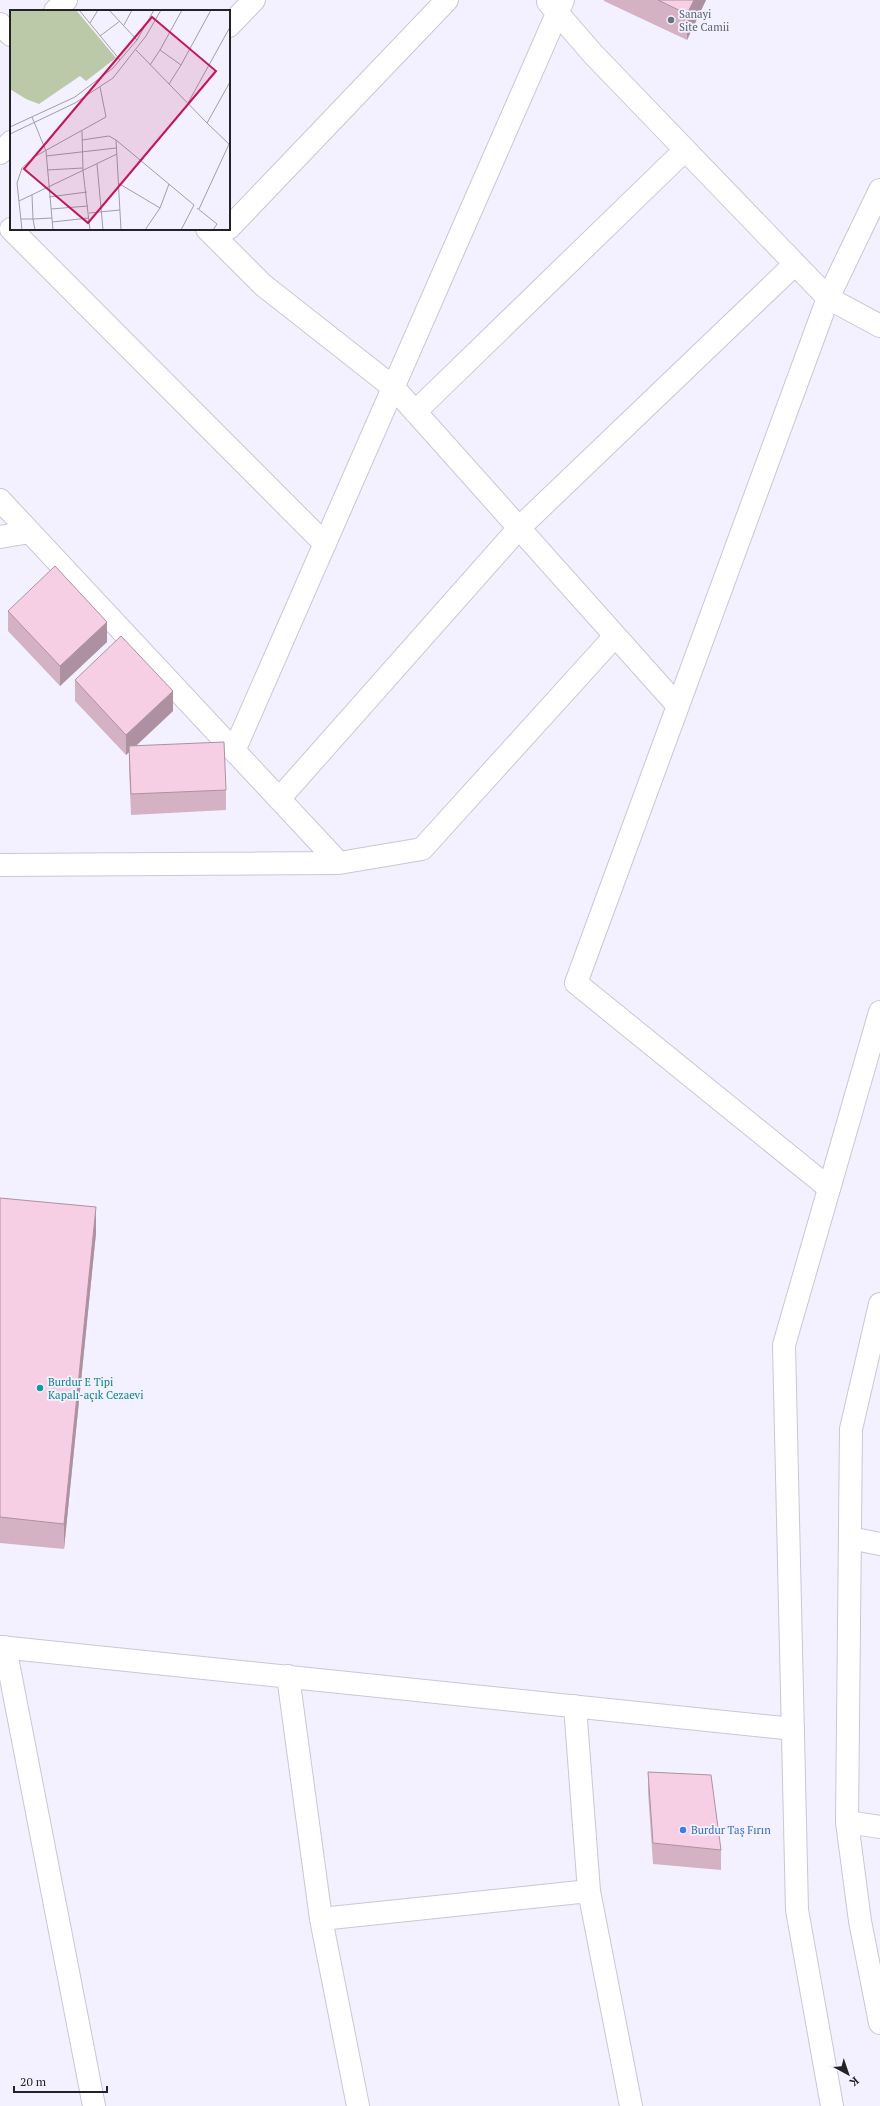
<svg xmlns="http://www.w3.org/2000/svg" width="880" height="2106" font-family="'PT Serif',serif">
	<rect width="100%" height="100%" fill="#f3f1ff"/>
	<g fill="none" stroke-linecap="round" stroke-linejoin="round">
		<g stroke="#c9c7d4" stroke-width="24">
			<path id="minor" d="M 548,2 L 593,54 L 828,298 L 880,326
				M 55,11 L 66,0
				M 0,24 L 11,35
				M 229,26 L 254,0
				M 0,153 L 11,142
				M 229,228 L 447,0
				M 11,229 L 325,544
				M 207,229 L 263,285 L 394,388 L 678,706
				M 415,412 L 685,150
				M 0,500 L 339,863
				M 0,537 L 30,532
				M 234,751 L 563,0
				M 279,799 L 519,528 L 795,264
				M 0,865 L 339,863 L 422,849 L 615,636
				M 829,1188 L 576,983 L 828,298 L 880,190
				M 850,1538 L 880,1544
				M 0,1647 L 793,1729
				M 5,1647 L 94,2106
				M 288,1676 L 321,1919 L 589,1891 L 575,1706
				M 847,1822 L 880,1827
				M 589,1891 L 631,2106
				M 321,1919 L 358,2106"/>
		</g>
		<g stroke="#c9c7d4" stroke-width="24">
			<path id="secondary" d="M 880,1304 L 851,1429 L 847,1822 L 860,1921 L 880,2023
				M 832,2106 L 797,1910 L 784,1345 L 880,1012"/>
		</g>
		<use href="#minor" stroke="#fff" stroke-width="22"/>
		<use href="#secondary" stroke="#fff" stroke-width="22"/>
	</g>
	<path fill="#d4b2c4" d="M 604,0 L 706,0 L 687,40 L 604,1 Z
		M 8,611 L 107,642 L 60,686 L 8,631 Z
		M 75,680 L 173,711 L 136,746 L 226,790 L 226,810 L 131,815 L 129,767 L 129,752 L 126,755 L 75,701 Z
		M 0,1198 L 96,1233 L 64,1549 L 0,1543 Z
		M 648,1772 L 721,1850 L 721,1870 L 653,1864 L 648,1792 Z"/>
	<path fill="#ad91a0" d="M 694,0 L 706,0 L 687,40 L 687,14 Z
		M 107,622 L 107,642 L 60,686 L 60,666 Z
		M 173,691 L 173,711 L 126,755 L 126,735 Z
		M 96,1207 L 96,1233 L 64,1549 L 64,1524 Z"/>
	<path fill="#f7cfe4" stroke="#ad91a0" d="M 658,0 L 694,0 L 687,14 Z
		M 55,566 L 107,622 L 60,666 L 8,611 Z
		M 121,636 L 173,691 L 126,735 L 75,680 Z
		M 224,742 L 226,790 L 131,794 L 129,746 Z
		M 0,1198 L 96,1207 L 64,1524 L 0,1517 Z
		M 648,1772 L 711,1775 L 721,1850 L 653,1843 Z"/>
	<circle fill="#6b7280" stroke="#f3f1ff" stroke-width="1.5" cx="671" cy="20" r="4"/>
	<circle fill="#0f9aa8" stroke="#f3f1ff" stroke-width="1.5" cx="40" cy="1388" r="4"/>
	<circle fill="#3f7fe0" stroke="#f3f1ff" stroke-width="1.5" cx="683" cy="1830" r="4"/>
	<g text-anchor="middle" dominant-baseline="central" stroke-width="3.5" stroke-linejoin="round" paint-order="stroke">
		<g font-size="11" fill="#5b616d" stroke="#f3f1ff" text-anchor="start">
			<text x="679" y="14">Sanayi<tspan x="679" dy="13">Site Camii</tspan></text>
		</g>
		<g font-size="11" fill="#0d838f" stroke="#f3f1ff" text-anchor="start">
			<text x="48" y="1382">Burdur E Tipi<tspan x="48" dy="13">Kapalı-açık Cezaevi</tspan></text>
		</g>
		<g font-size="11" fill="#366cbe" stroke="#f3f1ff" text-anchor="start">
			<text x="691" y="1830">Burdur Taş Fırın</text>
		</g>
	</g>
	<g transform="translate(10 10)">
		<rect width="220" height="220" fill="#f3f1ff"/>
		<path d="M 0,0 L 66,0 L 106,48 L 76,71 L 70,66 L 29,94 L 16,89 L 0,79 Z" fill="#bcc9a8"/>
		<path fill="none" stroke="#9f9ea9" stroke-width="1" d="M 69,0 L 110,50M 99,0 L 127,30M 80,13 L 88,0M 114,15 L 122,0M 90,26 L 110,11M 126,40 L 197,113M 150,40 L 172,0M 140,55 L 150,40 L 171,55 L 159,74M 171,55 L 201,0M 220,72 L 197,113 L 220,135M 178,93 L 220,17M 22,107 L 36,141 L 43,220M 0,117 L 65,87 L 103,58 L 127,30 L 144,0M 72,121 L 73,161 L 80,220M 0,124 L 65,93 L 103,68 L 136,26 L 151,0M 72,130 L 99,126 L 106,130 L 184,195 L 171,220M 106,130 L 111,220M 36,146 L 106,138M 87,154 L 93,220M 37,160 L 73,158M 108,173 L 150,198 L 159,174M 22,185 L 23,209 L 42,208M 39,187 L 77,182M 9,191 L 107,144M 187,198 L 207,214 L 203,220M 41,199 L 78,196M 189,199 L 220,132M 79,203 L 110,200M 11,209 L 23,209 L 25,220M 42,212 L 79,208M 12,220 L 7,173 L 12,158 L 24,147 L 96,107 L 90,77M 135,220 L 150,198"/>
		<path fill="#c2185b" fill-opacity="0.15" stroke="#c2185b" stroke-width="2" d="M 142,7 L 206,61 L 78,213 L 14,159 Z"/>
		<rect width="220" height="220" fill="none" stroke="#222227" stroke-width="2"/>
	</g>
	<g transform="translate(848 2074) rotate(140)" stroke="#f3f1ff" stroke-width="3" paint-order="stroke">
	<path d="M0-3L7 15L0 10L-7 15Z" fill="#222227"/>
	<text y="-6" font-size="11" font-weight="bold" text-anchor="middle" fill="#222227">K</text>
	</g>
	<path d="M14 2086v6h93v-6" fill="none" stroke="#222227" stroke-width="2"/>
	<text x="20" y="2086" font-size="12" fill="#222227" stroke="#f3f1ff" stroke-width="3" paint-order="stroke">20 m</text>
</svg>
